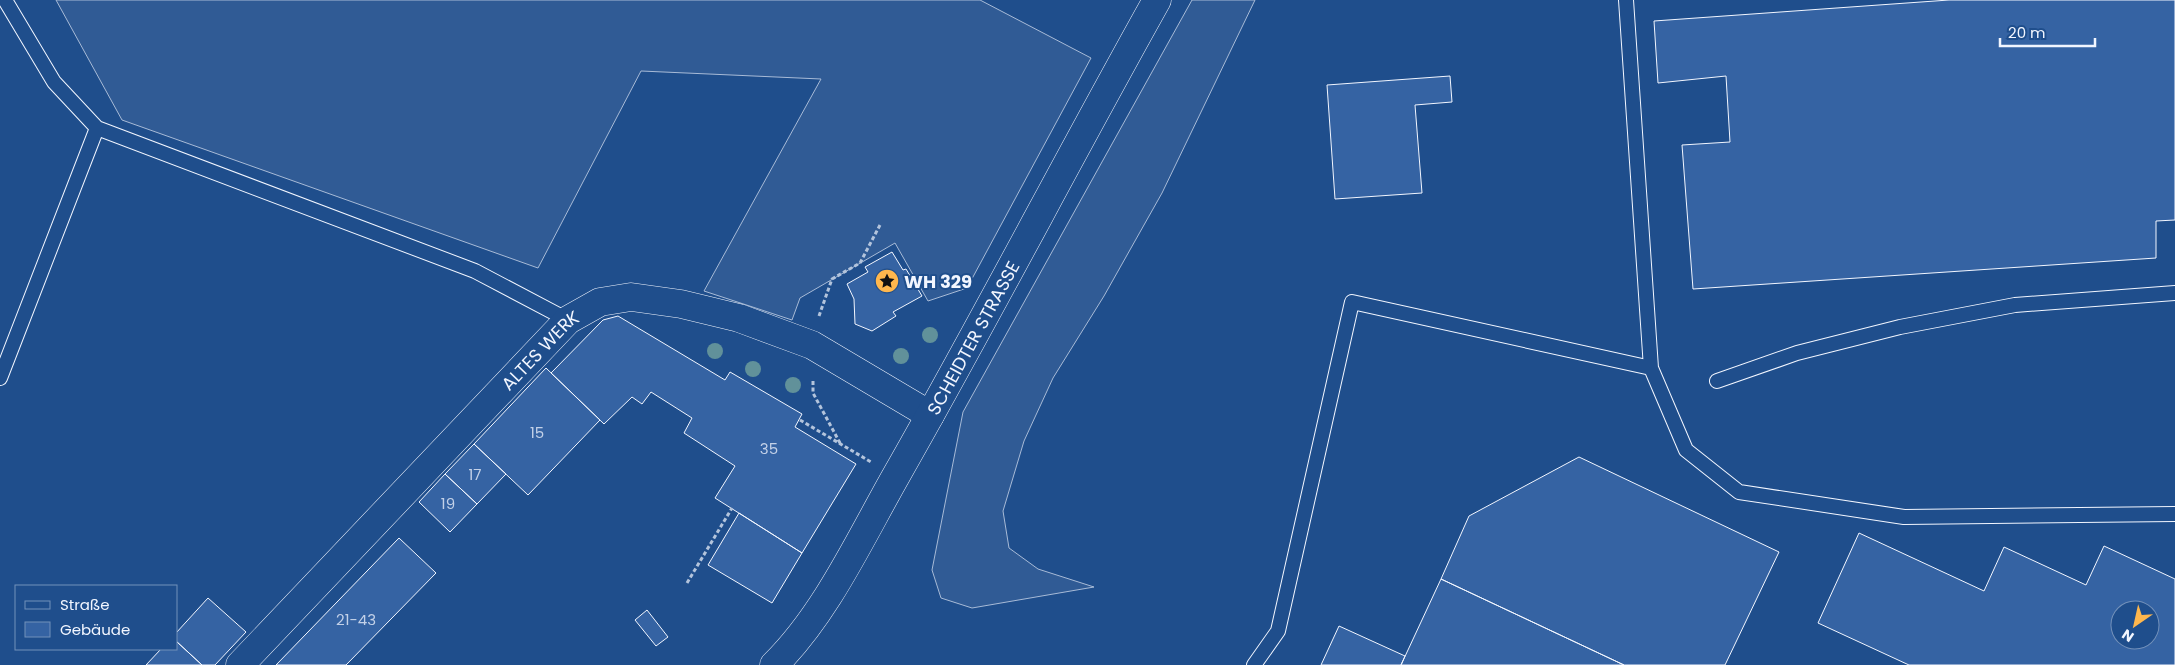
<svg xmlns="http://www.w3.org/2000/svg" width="2175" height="665" font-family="Poppins,sans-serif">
	<rect width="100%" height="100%" fill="#1f4e8c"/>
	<path fill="#305b95" stroke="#a8bbd7" d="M 56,0 L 980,0 L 1091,58 L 967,288 L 928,301 L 895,243 L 800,298 L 792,320 L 704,291 L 821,79 L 641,71 L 538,268 L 122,120 Z
		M 1192,0 L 1255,0 L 1162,193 L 1104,296 L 1053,378 L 1024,441 L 1003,511 L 1009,548 L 1038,569 L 1094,587 L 972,608 L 941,598 L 932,570 L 963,412 Z"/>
	<path fill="#3563a3" stroke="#f2f6ff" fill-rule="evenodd" d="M 1949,0 L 2175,0 L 2175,220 L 2156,221 L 2156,258 L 1693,289 L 1682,145 L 1730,142 L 1726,76 L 1658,83 L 1654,21 Z
		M 1450,76 L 1452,102 L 1415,105 L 1422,193 L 1335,199 L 1327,85 Z
		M 892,252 L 903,270 L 906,269 L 922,296 L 893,312 L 896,316 L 872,331 L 855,324 L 854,299 L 847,284 L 868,272 L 865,267 Z
		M 618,316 L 725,380 L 730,372 L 802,414 L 795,427 L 856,464 L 802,553 L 715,498 L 735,466 L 684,433 L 692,418 L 651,392 L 642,404 L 632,397 L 604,424 L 551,373 L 603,320 Z
		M 546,368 L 600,420 L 528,495 L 474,444 Z
		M 474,444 L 506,474 L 477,504 L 445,474 Z
		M 1579,457 L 1779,552 L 1725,665 L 1624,665 L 1441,579 L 1469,516 Z
		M 445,474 L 477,504 L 450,532 L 419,502 Z
		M 739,513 L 802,553 L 772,603 L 708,565 Z
		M 1859,533 L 1984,591 L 2004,547 L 2086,585 L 2104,546 L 2175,579 L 2175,665 L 1909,665 L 1818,623 ZM 2120,610 L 2150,610 L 2150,640 L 2120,640 Z
		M 399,538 L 436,573 L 346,665 L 276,665 Z
		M 1441,579 L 1624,665 L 1401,665 Z
		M 208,598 L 246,632 L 215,665 L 202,665 L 176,641 L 176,633 Z
		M 647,610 L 668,637 L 656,646 L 635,620 Z
		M 1339,626 L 1405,656 L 1401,665 L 1321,665 Z
		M 176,641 L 202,665 L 146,665 L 161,649 L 176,649 Z"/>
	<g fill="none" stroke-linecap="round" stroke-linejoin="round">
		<g stroke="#f2f6ff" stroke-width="16">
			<path id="lane" d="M 5,0 L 54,82 L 97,128 L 475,271 L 568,320
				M 1626,0 L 1651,368 L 1686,450 L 1739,492 L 1904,517 L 2175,514
				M 0,378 L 97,128
				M 1717,381 L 1797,353 L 1900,327 L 2015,305 L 2175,293
				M 1254,665 L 1278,631 L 1352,302 L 1651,368"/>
		</g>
		<g stroke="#f2f6ff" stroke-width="29">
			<g id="street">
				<path id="s1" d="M 240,665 L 568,320 L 600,302 L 631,297 L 681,304 L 739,318 L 812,345 L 930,415"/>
			</g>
		</g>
		<g stroke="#f2f6ff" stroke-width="29">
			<g id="secondary">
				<path id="s2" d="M 774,665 C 826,614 861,537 897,474 C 986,318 1069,157 1157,0"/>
			</g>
		</g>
		<path stroke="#b3c4dc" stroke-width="3" stroke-dasharray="4 2.5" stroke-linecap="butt" d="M 819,316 L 832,279 L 860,263 L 880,225
			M 813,381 L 813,393 L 840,443
			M 800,420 L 871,462
			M 687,583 L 732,508"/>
		<use href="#lane" stroke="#1f4e8c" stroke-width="14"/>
		<use href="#street" stroke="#1f4e8c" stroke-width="28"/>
		<use href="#secondary" stroke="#1f4e8c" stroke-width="28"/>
	</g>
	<g fill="#61919a">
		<circle cx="930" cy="335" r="8"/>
		<circle cx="715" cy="351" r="8"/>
		<circle cx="901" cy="356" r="8"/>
		<circle cx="753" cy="369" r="8"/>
		<circle cx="793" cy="385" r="8"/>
	</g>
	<defs>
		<g id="sight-disc" transform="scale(1.25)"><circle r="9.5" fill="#ffb74d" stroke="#1f4e8c"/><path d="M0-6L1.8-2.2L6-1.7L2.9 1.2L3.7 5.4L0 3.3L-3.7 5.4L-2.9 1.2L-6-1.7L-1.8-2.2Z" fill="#111"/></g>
	</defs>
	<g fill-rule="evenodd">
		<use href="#sight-disc" x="887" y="281"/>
	</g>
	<g text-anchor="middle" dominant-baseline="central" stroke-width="4" stroke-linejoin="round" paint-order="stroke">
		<g font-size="15" fill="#c3d1e8">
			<text x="537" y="432">15</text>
			<text x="769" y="448">35</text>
			<text x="475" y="474">17</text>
			<text x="448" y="503">19</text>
			<text x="356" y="619">21-43</text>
		</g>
		<g font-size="18" font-weight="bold" fill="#f2f6ff" stroke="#1f4e8c" text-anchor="start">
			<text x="904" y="281">WH 329</text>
		</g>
		<g font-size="18" fill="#f2f6ff" stroke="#1f4e8c">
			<text stroke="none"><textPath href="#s2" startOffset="384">SCHEIDTER STRASSE</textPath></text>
			<text stroke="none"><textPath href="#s1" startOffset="435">ALTES WERK</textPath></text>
		</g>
	</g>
	<rect x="15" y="585" width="162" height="65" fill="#1f4e8c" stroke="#7391ba"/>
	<rect x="25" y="601" width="25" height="8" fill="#1f4e8c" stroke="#7391ba"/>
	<text x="60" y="610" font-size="15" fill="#f2f6ff">Straße</text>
	<rect x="25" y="622" width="25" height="15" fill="#3563a3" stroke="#7391ba"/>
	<text x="60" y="635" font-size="15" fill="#f2f6ff">Gebäude</text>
	<g transform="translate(2135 625) rotate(214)"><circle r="24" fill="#1f4e8c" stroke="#7391ba"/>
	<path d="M0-4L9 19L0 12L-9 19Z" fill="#ffb74d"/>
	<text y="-8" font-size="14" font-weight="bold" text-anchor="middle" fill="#f2f6ff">N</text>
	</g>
	<path d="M2000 38v8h95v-8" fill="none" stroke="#f2f6ff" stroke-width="2.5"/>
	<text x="2008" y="38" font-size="15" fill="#f2f6ff" stroke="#1f4e8c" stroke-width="4" paint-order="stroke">20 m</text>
</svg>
